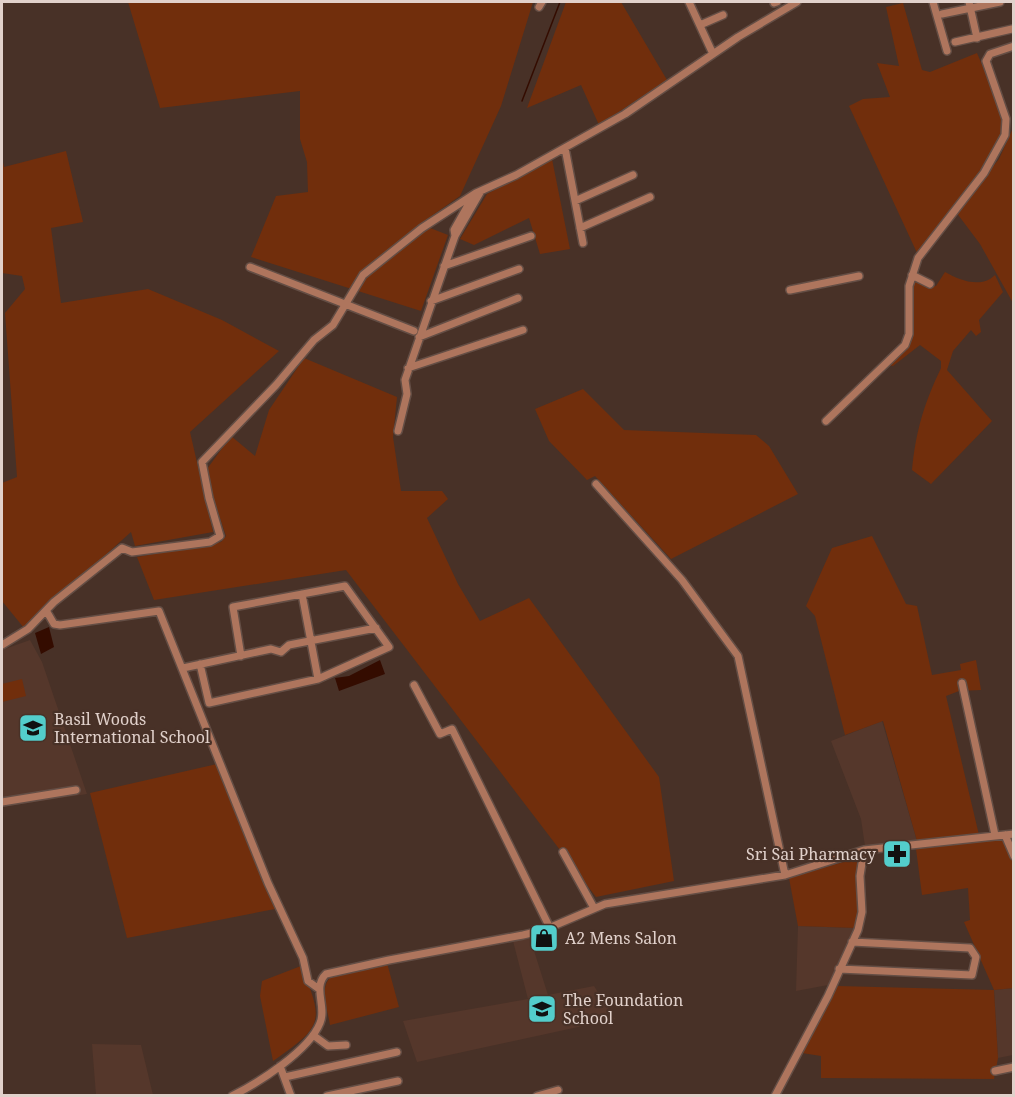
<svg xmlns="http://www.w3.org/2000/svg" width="1015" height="1097" font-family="'Noto Serif',serif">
	<rect width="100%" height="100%" fill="#483127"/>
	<path fill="#55372b" d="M 30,640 L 42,662 L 87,794 L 2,807 L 2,650 Z
		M 882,721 L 917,841 L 865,846 L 861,819 L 831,741 Z
		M 798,926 L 856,928 L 828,985 L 796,991 Z
		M 530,938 L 548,995 L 594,986 L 615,1019 L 417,1062 L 403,1021 L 528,999 L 513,941 Z
		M 1013,988 L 1013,1055 L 998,1058 L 994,990 Z
		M 92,1044 L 141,1045 L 153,1095 L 96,1095 Z"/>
	<path fill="#712e0c" d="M 128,2 L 533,2 L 501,106 L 460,196 L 420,224 L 448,235 L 421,311 L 251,257 L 276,196 L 308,192 L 307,162 L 300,139 L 300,91 L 160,108 Z
		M 566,2 L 621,2 L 667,80 L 599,125 L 581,85 L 527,108 Z
		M 903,3 L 922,70 L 930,72 L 977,53 L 1001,109 L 1002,136 L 981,173 L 964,192 L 918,255 L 849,106 L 863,99 L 890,97 L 877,63 L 899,66 L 886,7 Z
		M 1013,128 L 1013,303 L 980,244 L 956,212 L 999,159 Z
		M 66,151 L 83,222 L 51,228 L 61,303 L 148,289 L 222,320 L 279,351 L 190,432 L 213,532 L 135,546 L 131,532 L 24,628 L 2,601 L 2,483 L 17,477 L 5,313 L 25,289 L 22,276 L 2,273 L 2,158 L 4,167 Z
		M 552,159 L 570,249 L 540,254 L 529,218 L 474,245 L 460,239 L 487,194 Z
		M 945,272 C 959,280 981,289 995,275 L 1003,292 L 979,320 L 981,332 L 976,336 L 971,330 L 953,351 L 947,370 L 992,421 L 931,484 L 912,470 C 916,430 924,404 941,368 L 941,361 L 920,345 L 893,366 L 889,365 L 909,344 L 913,279 L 929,287 L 936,286 Z
		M 304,358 L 397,397 L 393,437 L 401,491 L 442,491 L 448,499 L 427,518 L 458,584 L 480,621 L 529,598 L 659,777 L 674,881 L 596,897 L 346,570 L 154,600 L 137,557 L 221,542 L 226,536 L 212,494 L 207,469 L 231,436 L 255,456 L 269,410 Z
		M 583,389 L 624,430 L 756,435 L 769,446 L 798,494 L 671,559 L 595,476 L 587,480 L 549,441 L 535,409 Z
		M 872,536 L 906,604 L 917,606 L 932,675 L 961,670 L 960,664 L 976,660 L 981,690 L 959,691 L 946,696 L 979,835 L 917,841 L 883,721 L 845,735 L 815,616 L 806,606 L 832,548 Z
		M 22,679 L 26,696 L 2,702 L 2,684 Z
		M 217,764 L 275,909 L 127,938 L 90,793 Z
		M 1001,838 L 1013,861 L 1014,988 L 994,990 L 998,1058 L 994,1079 L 821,1078 L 821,1056 L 802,1053 L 837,986 L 994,990 L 964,922 L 970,920 L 968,888 L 922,895 L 916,849 Z
		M 857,858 L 859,908 L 856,928 L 798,926 L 789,878 Z
		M 387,963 L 399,1007 L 330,1025 C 328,1011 319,989 330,978 Z
		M 301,966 C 324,1021 324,1026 273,1061 L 260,996 L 262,981 Z"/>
	<path fill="#340c00" d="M 49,627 L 54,647 L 41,654 L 35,633 Z
		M 380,660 L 385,674 L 339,691 L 335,678 L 349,676 Z"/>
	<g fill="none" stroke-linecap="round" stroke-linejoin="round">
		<path stroke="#340c00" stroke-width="1.5" d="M 522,101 L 560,2"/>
		<g stroke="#644e45" stroke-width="10">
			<path id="minor" d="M 689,2 L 713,54
				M 933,2 L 947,51
				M 969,2 L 977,38
				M 774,3 L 777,2
				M 539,7 L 542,2
				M 942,14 L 1000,2
				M 700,25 L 723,15
				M 955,42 L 1012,29
				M 565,148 L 583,243
				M 575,201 L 633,175
				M 580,228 L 650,197
				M 455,236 L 481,191
				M 444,266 L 531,236
				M 250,267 L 414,331
				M 912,275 L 930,284
				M 790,290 L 859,276
				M 431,301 L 519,269
				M 419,337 L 518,298
				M 408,368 L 523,330
				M 826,421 L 905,345 L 909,334 L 909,286 L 918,258 L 984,173 L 1005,135 L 1006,119 L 986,61 L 990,54 L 1014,46
				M 398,431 L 407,394 L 405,380 L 455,236 L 454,230 L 472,198
				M 596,484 L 682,580 L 738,656 L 785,875
				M 302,594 L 318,679
				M 47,612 L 54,624 L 60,625 L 159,611 L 268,883 L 303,958 L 308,981 L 319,989
				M 2,645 L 28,629 L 54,602 L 122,548 L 132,552 L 210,542 L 220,536 L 209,498 L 202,462 L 276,385 L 314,340 L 333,325 L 363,275 L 422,228 L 476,193 L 516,175 L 625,114 L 738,37 L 797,2
				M 200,664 L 209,703 L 318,679 L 389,647 L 345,586 L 233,607 L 241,656
				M 183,668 L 271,649 L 281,652 L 289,645 L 376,628
				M 962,683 L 995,835
				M 414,685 L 440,734 L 452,729 L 550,928
				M 2,802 L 76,790
				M 1005,835 L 1014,856
				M 563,852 L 594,908
				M 839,969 L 972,975 L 976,957 L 970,948 L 852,942
				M 313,1035 L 328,1046 L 346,1045
				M 280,1066 L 291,1096
				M 995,1071 L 1014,1067
				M 285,1077 L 397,1052
				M 232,1096 C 258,1083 309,1051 320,1023 C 327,1007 312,987 326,974 L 389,960 L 523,935 L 544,930 L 605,904 L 785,875 L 864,850
				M 327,1096 L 398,1081
				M 537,1096 L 558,1090
				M 775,1096 L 828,996 L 858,930 L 862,912 L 860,876 L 864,850 L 1014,834"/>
		</g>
		<use href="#minor" stroke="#ae755d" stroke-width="7"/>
	</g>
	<defs>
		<g id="school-square" transform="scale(1.5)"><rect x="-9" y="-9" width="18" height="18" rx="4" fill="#53cdcb" stroke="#483127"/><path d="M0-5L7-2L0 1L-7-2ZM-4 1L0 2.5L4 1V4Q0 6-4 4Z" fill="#111"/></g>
		<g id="pharmacy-square" transform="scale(1.5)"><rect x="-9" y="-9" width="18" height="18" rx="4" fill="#53cdcb" stroke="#483127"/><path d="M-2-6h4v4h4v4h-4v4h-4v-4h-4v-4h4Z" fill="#111"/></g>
		<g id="shop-square" transform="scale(1.5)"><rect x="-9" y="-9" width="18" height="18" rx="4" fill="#53cdcb" stroke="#483127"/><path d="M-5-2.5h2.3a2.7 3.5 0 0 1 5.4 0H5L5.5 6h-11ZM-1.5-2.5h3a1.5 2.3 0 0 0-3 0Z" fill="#111"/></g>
	</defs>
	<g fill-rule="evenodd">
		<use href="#school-square" x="33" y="728"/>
		<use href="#pharmacy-square" x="897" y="854"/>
		<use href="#shop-square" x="544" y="938"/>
		<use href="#school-square" x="542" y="1009"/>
	</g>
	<g text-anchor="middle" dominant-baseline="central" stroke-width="4.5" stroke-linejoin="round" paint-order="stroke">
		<g font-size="16" fill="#e1d1cb" stroke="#483127" text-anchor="start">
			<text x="54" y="719">Basil Woods<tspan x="54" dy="18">International School</tspan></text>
			<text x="876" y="854" text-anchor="end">Sri Sai Pharmacy</text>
			<text x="565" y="938">A2 Mens Salon</text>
			<text x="563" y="1000">The Foundation<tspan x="563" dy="18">School</tspan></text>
		</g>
	</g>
	<rect width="1015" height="1097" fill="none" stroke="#e1d1cb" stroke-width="6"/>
</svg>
